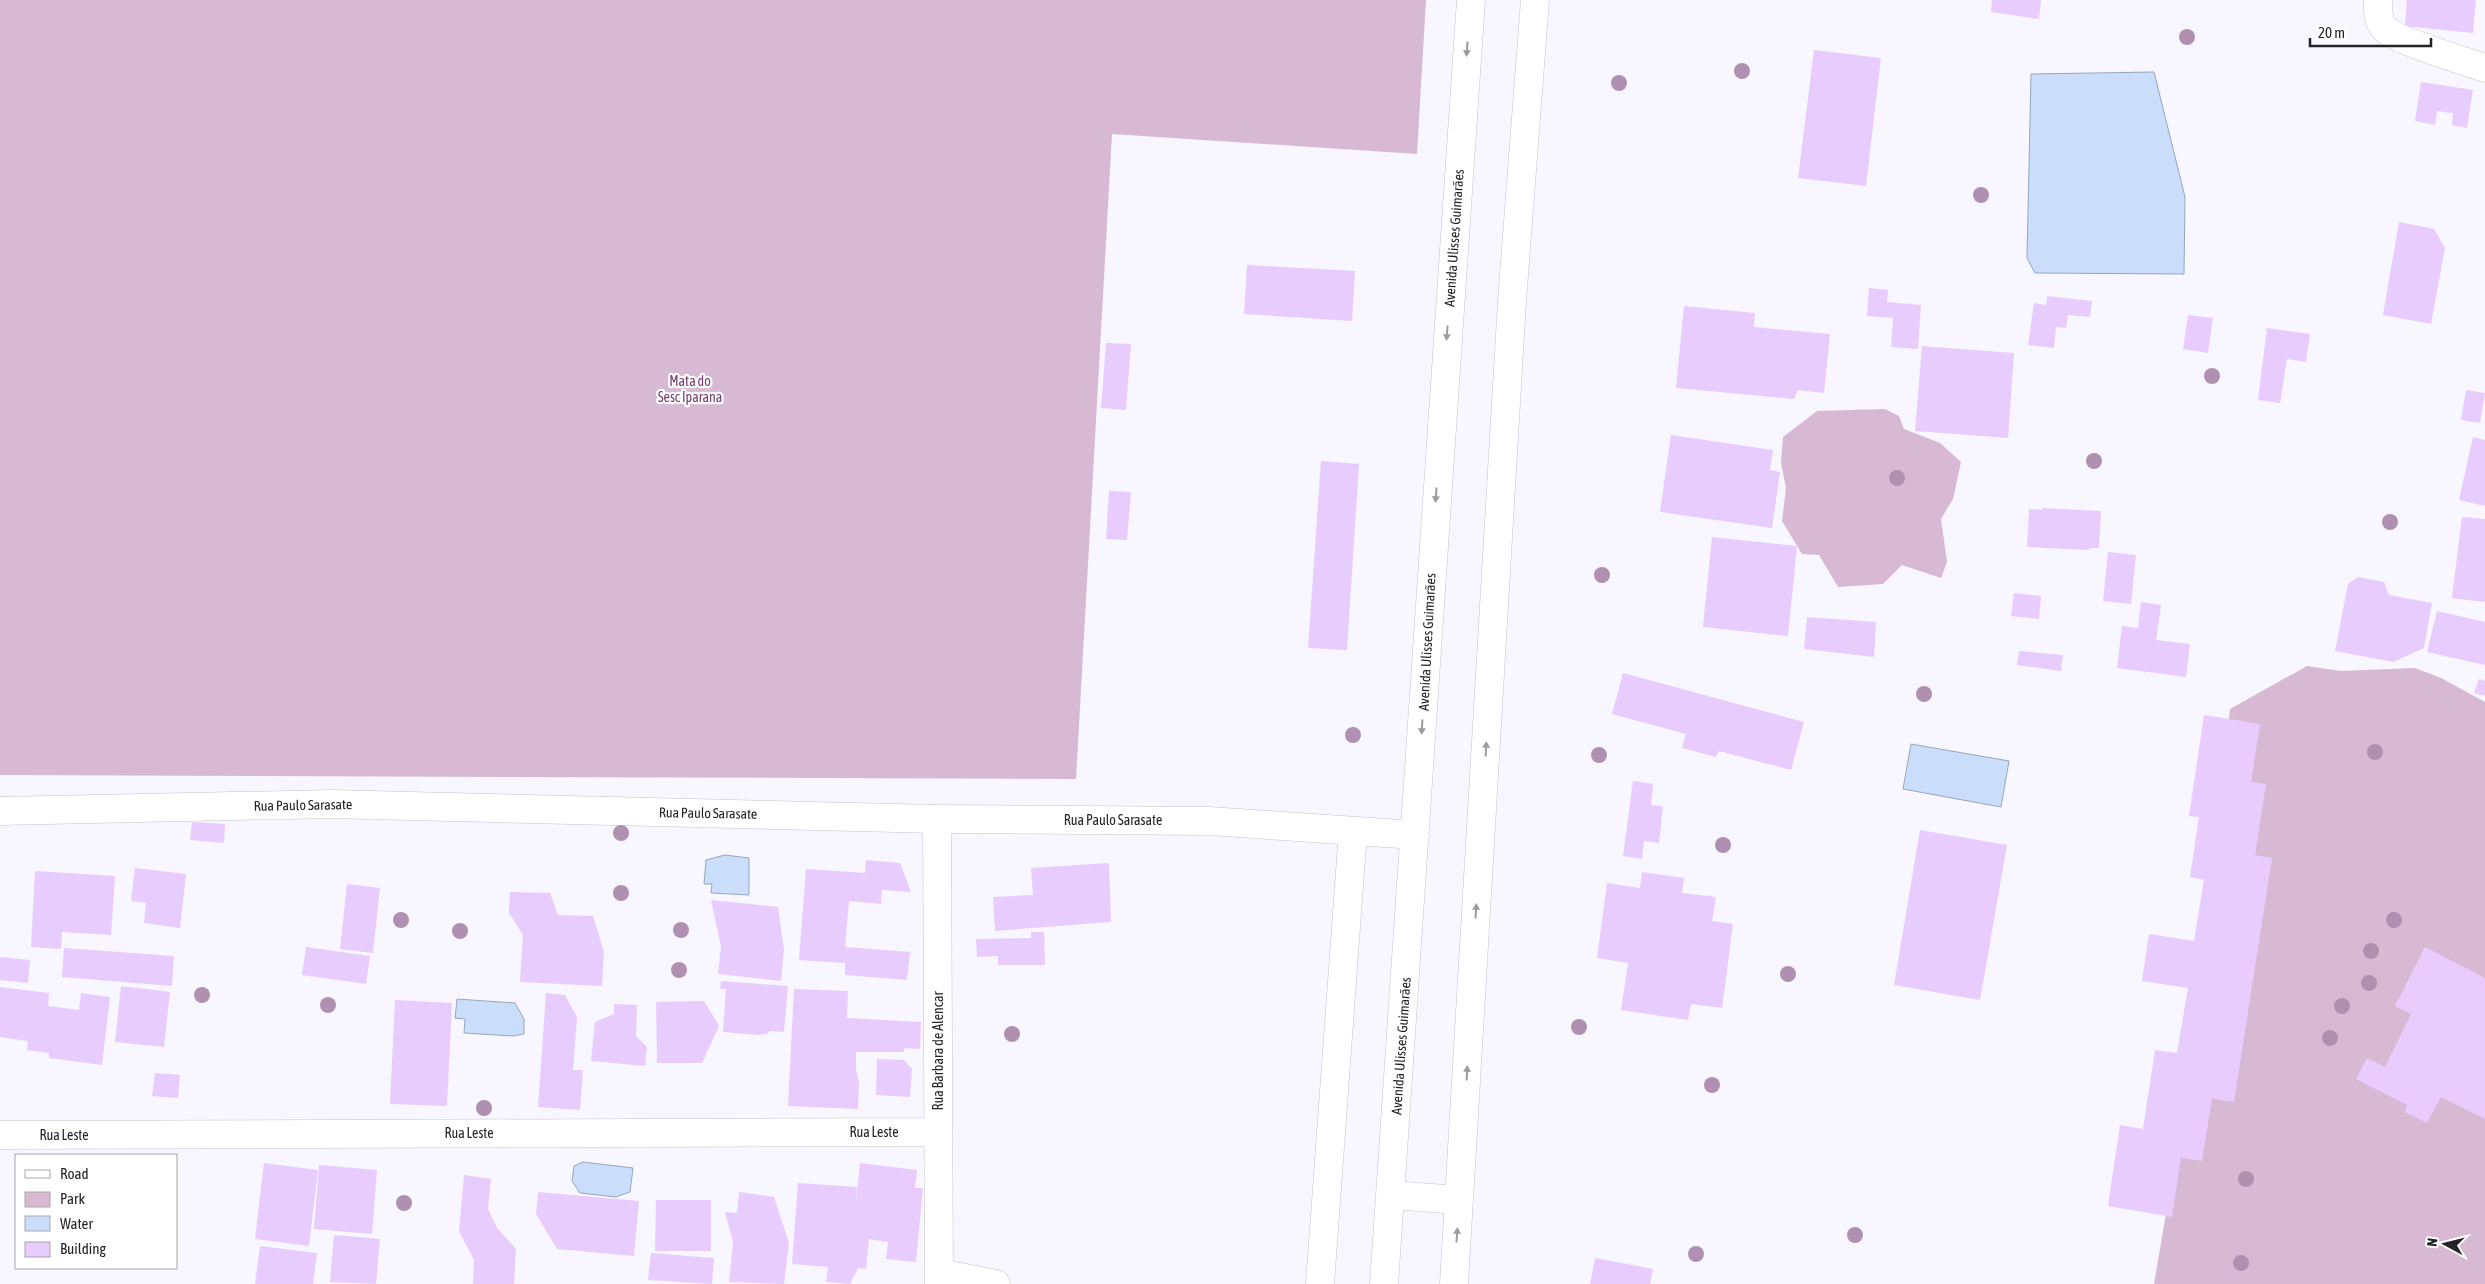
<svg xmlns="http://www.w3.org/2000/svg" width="2485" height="1284" font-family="'Asap Condensed',sans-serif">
	<rect width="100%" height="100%" fill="#f8f6fe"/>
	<path fill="#d7b9d4" d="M 0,0 L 1426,0 L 1417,154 L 1112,134 L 1076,779 L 0,775 Z
		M 1885,409 L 1899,416 L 1904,429 L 1940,443 L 1961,462 L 1953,499 L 1941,519 L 1947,562 L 1941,578 L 1902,565 L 1883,584 L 1838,587 L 1819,555 L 1802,554 L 1782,521 L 1786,488 L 1781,463 L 1783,437 L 1817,411 Z
		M 2307,666 L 2341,671 L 2415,668 L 2441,678 L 2485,702 L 2485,1284 L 2154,1284 L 2198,1026 L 2216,832 L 2230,709 Z"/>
	<path fill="#cadefb" stroke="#98a6bb" d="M 2154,72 L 2185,197 L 2184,274 L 2035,273 L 2027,258 L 2031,74 Z
		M 1911,744 L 2009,761 L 2001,807 L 1903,789 Z
		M 725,855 L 749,858 L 749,895 L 711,893 L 712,884 L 704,884 L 706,860 Z
		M 457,999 L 515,1003 L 524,1019 L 524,1034 L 513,1036 L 464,1033 L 465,1019 L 455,1018 Z
		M 583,1162 L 633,1168 L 630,1192 L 616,1197 L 580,1193 L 572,1181 L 574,1166 Z"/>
	<path fill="#e9ccfe" d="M 1992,0 L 2041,0 L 2039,19 L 1991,12 Z
		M 2407,0 L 2476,0 L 2473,33 L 2405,26 Z
		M 1814,50 L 1881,58 L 1866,186 L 1798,178 Z
		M 2421,82 L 2473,90 L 2467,128 L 2452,125 L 2453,113 L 2437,111 L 2435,125 L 2415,121 Z
		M 2399,222 L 2434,229 L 2445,248 L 2431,324 L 2383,315 Z
		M 1247,265 L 1355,271 L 1352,321 L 1244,314 Z
		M 1869,288 L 1888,290 L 1887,302 L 1921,305 L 1918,349 L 1891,347 L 1893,318 L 1867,316 Z
		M 2047,296 L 2092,301 L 2090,317 L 2068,315 L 2066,328 L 2056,327 L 2054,348 L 2028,345 L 2034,303 L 2046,305 Z
		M 1684,306 L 1755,313 L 1754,327 L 1830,334 L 1824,393 L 1798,390 L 1794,399 L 1676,388 Z
		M 2188,315 L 2213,318 L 2208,353 L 2183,349 Z
		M 2267,328 L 2310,334 L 2306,362 L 2287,359 L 2280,403 L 2258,400 Z
		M 1106,343 L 1131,344 L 1126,410 L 1101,408 Z
		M 1922,346 L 2014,353 L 2008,438 L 1915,431 Z
		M 2466,390 L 2485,393 L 2480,423 L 2461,420 Z
		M 1671,435 L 1773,450 L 1770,470 L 1780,472 L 1772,528 L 1660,512 Z
		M 2473,437 L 2485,440 L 2485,506 L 2459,500 Z
		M 1321,461 L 1359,464 L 1347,650 L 1308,648 Z
		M 1109,491 L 1131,492 L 1127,540 L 1106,539 Z
		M 2042,508 L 2101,511 L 2099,548 L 2089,548 L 2089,550 L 2027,547 L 2029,509 L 2042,510 Z
		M 2462,517 L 2485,519 L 2485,602 L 2452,598 Z
		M 1712,537 L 1797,546 L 1788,636 L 1703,627 Z
		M 2108,552 L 2136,555 L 2131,604 L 2103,601 Z
		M 2358,577 L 2384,582 L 2389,595 L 2432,603 L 2424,648 L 2393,662 L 2335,651 L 2348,584 Z
		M 2014,593 L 2041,596 L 2039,619 L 2011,616 Z
		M 2141,602 L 2161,605 L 2156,640 L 2190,644 L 2186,677 L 2117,668 L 2122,626 L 2138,628 Z
		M 2437,611 L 2485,622 L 2485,665 L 2427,652 Z
		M 1807,617 L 1876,622 L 1874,657 L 1804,649 Z
		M 2019,651 L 2063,655 L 2061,671 L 2017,665 Z
		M 1623,673 L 1804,722 L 1791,770 L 1719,751 L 1716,757 L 1682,748 L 1686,734 L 1612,714 Z
		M 2479,679 L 2485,681 L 2485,696 L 2474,693 Z
		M 2204,715 L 2260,724 L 2251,782 L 2266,784 L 2255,855 L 2272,858 L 2234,1102 L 2212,1099 L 2202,1161 L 2181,1158 L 2172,1217 L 2108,1206 L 2120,1125 L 2143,1129 L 2155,1050 L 2177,1053 L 2188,988 L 2142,981 L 2149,934 L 2194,941 L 2204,880 L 2190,877 L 2199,817 L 2189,816 Z
		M 1633,781 L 1653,784 L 1651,805 L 1663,806 L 1659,843 L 1644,841 L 1642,859 L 1623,856 Z
		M 192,822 L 225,824 L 224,843 L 190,840 Z
		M 1920,830 L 2007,845 L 1980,1000 L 1894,985 Z
		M 866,860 L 900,863 L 911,892 L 882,890 L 881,904 L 849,901 L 845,947 L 910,952 L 907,980 L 845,975 L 845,963 L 799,960 L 806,869 L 865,873 Z
		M 1109,863 L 1111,922 L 995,931 L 993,897 L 1033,895 L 1031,868 Z
		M 135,868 L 186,874 L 180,928 L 144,923 L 146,903 L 131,901 Z
		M 35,871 L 115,876 L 111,935 L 62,932 L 61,949 L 31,947 Z
		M 1642,872 L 1684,878 L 1682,893 L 1716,897 L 1712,921 L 1733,924 L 1722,1008 L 1691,1004 L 1688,1020 L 1621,1010 L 1628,963 L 1597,958 L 1607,883 L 1640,888 Z
		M 347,884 L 380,888 L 373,953 L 340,949 Z
		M 510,892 L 550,893 L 558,915 L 593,916 L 604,952 L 602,986 L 520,982 L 523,935 L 509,913 Z
		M 711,900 L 778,907 L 784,950 L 781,981 L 718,974 L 721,947 Z
		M 1031,932 L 1044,932 L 1045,965 L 998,965 L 998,956 L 977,957 L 976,939 L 1031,938 Z
		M 306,947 L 370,956 L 366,984 L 302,975 Z
		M 2425,947 L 2485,978 L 2485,1119 L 2441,1097 L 2427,1123 L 2405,1112 L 2407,1105 L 2356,1079 L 2367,1058 L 2385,1067 L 2411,1014 L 2395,1006 Z
		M 64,948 L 174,956 L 172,986 L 62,977 Z
		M 0,957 L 30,960 L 28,983 L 0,980 Z
		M 721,981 L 788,986 L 784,1032 L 770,1031 L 767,1034 L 758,1035 L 723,1032 L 726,989 L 720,989 Z
		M 121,986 L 170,992 L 164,1047 L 115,1042 Z
		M 0,987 L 49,993 L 48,1006 L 79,1010 L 81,993 L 110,997 L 102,1065 L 49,1058 L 49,1053 L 27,1050 L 28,1041 L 0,1037 Z
		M 794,989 L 848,991 L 847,1018 L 921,1022 L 920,1049 L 905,1048 L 903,1052 L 856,1052 L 856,1070 L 859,1082 L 858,1109 L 788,1106 Z
		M 546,993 L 565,995 L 577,1017 L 573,1070 L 583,1070 L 580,1110 L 538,1107 Z
		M 395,1000 L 452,1003 L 447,1106 L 390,1104 Z
		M 704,1001 L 719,1026 L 702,1063 L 657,1063 L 656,1002 Z
		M 614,1004 L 637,1005 L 636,1036 L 647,1047 L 645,1066 L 591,1061 L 595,1022 L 614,1014 Z
		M 877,1059 L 904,1060 L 912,1069 L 910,1097 L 876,1095 Z
		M 155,1073 L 180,1075 L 178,1098 L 152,1096 Z
		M 264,1163 L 318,1170 L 309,1246 L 255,1239 Z
		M 860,1163 L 917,1170 L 915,1188 L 923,1188 L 916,1262 L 886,1259 L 888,1242 L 869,1239 L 866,1269 L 858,1268 L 850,1284 L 826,1282 L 828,1267 L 792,1264 L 798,1183 L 857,1187 L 856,1205 Z
		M 319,1165 L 377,1170 L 372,1234 L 314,1229 Z
		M 464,1175 L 491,1179 L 488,1209 L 497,1228 L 516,1249 L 514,1284 L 473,1284 L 474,1260 L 459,1231 Z
		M 538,1192 L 639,1201 L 634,1256 L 557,1249 L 536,1214 Z
		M 739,1192 L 774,1197 L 789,1243 L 784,1284 L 729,1282 L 733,1242 L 725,1212 L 737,1213 Z
		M 656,1200 L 711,1200 L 711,1251 L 655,1251 Z
		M 334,1235 L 380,1239 L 376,1284 L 330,1282 Z
		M 260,1246 L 317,1253 L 313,1284 L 255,1284 Z
		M 651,1253 L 714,1258 L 712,1284 L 648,1280 Z
		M 1595,1258 L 1653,1269 L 1650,1284 L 1590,1284 Z"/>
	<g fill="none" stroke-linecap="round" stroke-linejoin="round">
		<g stroke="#c4c3cc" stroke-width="29">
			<path id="street" d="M 2378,0 C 2378,10 2377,21 2385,29 C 2395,40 2467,62 2485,68
				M 0,811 L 331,804 L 937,819 L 1209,821 L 1415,835
				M 937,819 L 939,1284
				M 0,1135 L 938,1132
				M 939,1273 L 996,1284
				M 1320,1284 L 1353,831"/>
		</g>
		<g stroke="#c4c3cc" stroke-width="29">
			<path id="primary" d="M 1391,1195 L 1459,1200
				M 1384,1284 L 1471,0
				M 1454,1284 L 1512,301 L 1535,0"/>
		</g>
		<use href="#street" stroke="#fff" stroke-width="28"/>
		<use href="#primary" stroke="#fff" stroke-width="28"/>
	</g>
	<g fill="#b090b0">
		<circle cx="2187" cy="37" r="8"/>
		<circle cx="1742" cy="71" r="8"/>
		<circle cx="1619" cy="83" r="8"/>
		<circle cx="1981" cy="195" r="8"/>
		<circle cx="2212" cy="376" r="8"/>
		<circle cx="2094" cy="461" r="8"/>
		<circle cx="1897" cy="478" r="8"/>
		<circle cx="2390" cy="522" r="8"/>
		<circle cx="1602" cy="575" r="8"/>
		<circle cx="1924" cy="694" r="8"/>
		<circle cx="1353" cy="735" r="8"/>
		<circle cx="2375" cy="752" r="8"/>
		<circle cx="1599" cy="755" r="8"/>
		<circle cx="621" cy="833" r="8"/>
		<circle cx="1723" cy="845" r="8"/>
		<circle cx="621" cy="893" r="8"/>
		<circle cx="401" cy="920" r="8"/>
		<circle cx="2394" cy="920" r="8"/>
		<circle cx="681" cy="930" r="8"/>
		<circle cx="460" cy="931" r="8"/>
		<circle cx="2371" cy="951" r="8"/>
		<circle cx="679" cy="970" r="8"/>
		<circle cx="1788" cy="974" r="8"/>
		<circle cx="2369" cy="983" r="8"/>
		<circle cx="202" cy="995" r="8"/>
		<circle cx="328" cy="1005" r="8"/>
		<circle cx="2342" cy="1006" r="8"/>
		<circle cx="1579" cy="1027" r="8"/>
		<circle cx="1012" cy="1034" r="8"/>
		<circle cx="2330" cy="1038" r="8"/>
		<circle cx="1712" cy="1085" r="8"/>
		<circle cx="484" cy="1108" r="8"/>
		<circle cx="2246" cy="1179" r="8"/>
		<circle cx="404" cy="1203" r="8"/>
		<circle cx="1855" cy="1235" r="8"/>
		<circle cx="1696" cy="1254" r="8"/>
		<circle cx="2241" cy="1263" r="8"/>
	</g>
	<defs><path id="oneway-solid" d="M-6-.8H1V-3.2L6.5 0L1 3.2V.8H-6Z" transform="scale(1.25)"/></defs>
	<g fill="#9c9c9d">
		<use href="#oneway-solid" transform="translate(1467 49) rotate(94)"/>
		<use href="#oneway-solid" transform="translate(1447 333) rotate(94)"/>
		<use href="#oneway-solid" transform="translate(1436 495) rotate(94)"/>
		<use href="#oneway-solid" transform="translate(1422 727) rotate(93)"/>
		<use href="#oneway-solid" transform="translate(1486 749) rotate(-87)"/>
		<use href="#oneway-solid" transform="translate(1476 911) rotate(-87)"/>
		<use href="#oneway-solid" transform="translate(1467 1073) rotate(-87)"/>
		<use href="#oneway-solid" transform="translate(1457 1235) rotate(-86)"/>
	</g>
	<g text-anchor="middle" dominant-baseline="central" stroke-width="4.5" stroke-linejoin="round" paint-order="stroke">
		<g font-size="14" fill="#242326" stroke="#fff">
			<text transform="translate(1454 238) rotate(-86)">Avenida Ulisses Guimarães</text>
			<text transform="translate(1427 642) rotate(-87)">Avenida Ulisses Guimarães</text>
			<text transform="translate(303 805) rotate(-1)">Rua Paulo Sarasate</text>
			<text transform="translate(708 813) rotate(1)">Rua Paulo Sarasate</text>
			<text x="1113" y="820">Rua Paulo Sarasate</text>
			<text transform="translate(1401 1046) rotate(-86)">Avenida Ulisses Guimarães</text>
			<text transform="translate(938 1051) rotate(-90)">Rua Barbara de Alencar</text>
			<text x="874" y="1132">Rua Leste</text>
			<text x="469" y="1133">Rua Leste</text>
			<text x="64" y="1135">Rua Leste</text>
		</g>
		<g font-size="14" fill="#753d71" stroke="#fff">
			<text x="690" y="381">Mata do<tspan x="690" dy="16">Sesc Iparana</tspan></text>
		</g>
	</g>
	<rect x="15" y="1154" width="162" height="115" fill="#ffffff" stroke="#a7a7a8"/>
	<rect x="25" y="1170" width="25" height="8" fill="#ffffff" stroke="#a7a7a8"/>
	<text x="60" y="1179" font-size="15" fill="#242326">Road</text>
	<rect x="25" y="1192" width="25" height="15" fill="#d7b9d4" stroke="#a7a7a8"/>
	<text x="60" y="1204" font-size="15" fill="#242326">Park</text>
	<rect x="25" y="1216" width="25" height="15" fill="#cadefb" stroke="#a7a7a8"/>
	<text x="60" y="1229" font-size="15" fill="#242326">Water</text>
	<rect x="25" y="1242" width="25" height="15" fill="#e9ccfe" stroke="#a7a7a8"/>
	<text x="60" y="1254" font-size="15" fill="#242326">Building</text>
	<g transform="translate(2445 1244) rotate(277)" stroke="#ffffff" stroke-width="4" paint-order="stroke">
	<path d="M0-4L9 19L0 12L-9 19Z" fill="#242326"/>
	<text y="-8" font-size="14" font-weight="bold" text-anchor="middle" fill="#242326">N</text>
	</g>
	<path d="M2310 38v8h121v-8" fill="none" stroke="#242326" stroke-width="2.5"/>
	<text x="2318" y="38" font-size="15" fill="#242326" stroke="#ffffff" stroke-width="4" paint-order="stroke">20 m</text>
</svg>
